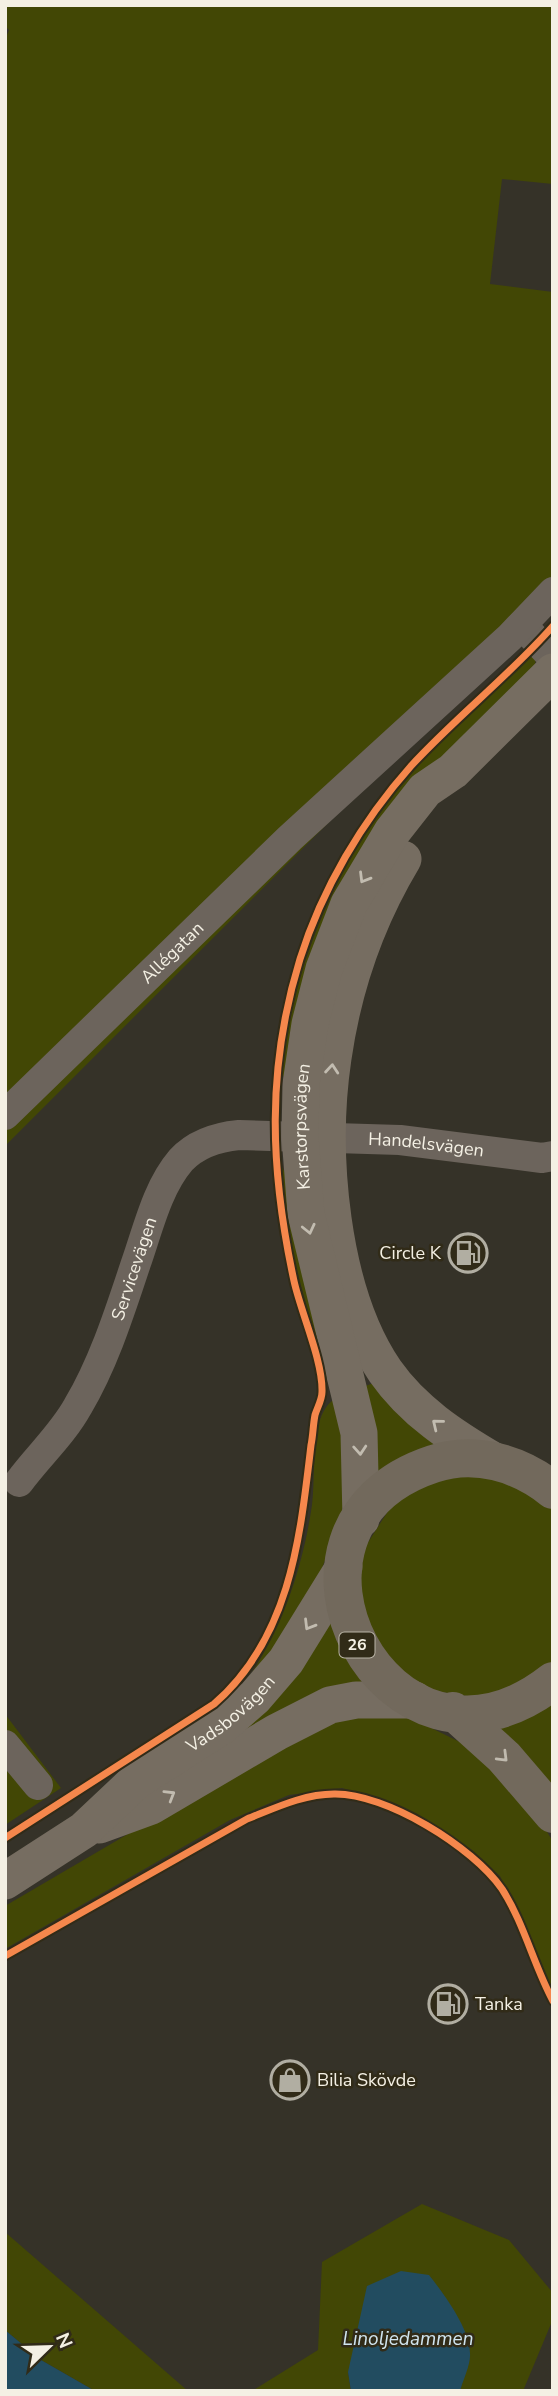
<svg xmlns="http://www.w3.org/2000/svg" width="558" height="2396" font-family="'Nunito Sans',sans-serif">
	<rect width="100%" height="100%" fill="#353228"/>
	<path fill="#424705" d="M 5,5 L 553,5 L 553,184 L 502,179 L 490,284 L 553,292 L 553,577 L 346,805 L 5,1146 L 5,40 L 9,30 L 5,26 Z
		M 533,654 L 536,659 L 533,673 L 443,759 L 283,1077 C 276,1060 288,1027 292,1009 C 313,917 360,826 425,757 C 460,721 497,688 533,654 Z
		M 280,1163 L 287,1177 L 329,1380 L 324,1374 L 290,1243 Z
		M 382,1380 L 451,1445 L 376,1490 L 357,1389 Z
		M 340,1395 L 349,1482 L 339,1523 L 313,1592 L 273,1661 L 249,1677 C 283,1627 303,1566 312,1505 C 315,1479 312,1450 319,1424 C 322,1411 328,1402 340,1395 Z
		M 470,1469 L 553,1503 L 553,1668 L 491,1700 L 417,1688 L 365,1633 L 358,1558 L 399,1494 Z
		M 331,1600 L 375,1679 L 174,1778 Z
		M 553,1691 L 553,1787 L 486,1718 Z
		M 5,1714 L 61,1788 L 5,1825 Z
		M 386,1714 L 413,1719 L 472,1748 L 534,1809 L 553,1842 L 553,1993 L 500,1876 L 472,1850 L 436,1826 L 391,1803 L 342,1788 L 289,1795 L 230,1820 L 5,1949 L 5,1906 L 316,1724 Z
		M 422,2204 L 509,2240 L 553,2293 L 553,2319 L 523,2391 L 460,2391 L 470,2353 L 348,2372 L 351,2391 L 252,2391 L 318,2350 L 322,2262 Z
		M 5,2232 L 188,2391 L 95,2391 L 41,2360 L 5,2330 Z"/>
	<path fill="#224c60" d="M 401,2271 L 429,2275 C 444,2294 470,2329 470,2353 C 471,2364 463,2380 460,2391 L 351,2391 L 348,2372 L 367,2286 Z
		M 5,2330 L 41,2360 L 95,2391 L 5,2391 Z"/>
	<g fill="none" stroke-linecap="round" stroke-linejoin="round">
		<g stroke="#6c645c" stroke-width="30">
			<path d="M 522,625 L 553,658"/>
			<path id="s1" d="M 5,1115 L 290,838 L 510,637 L 553,592"/>
			<path id="s2" d="M 19,1482 C 38,1456 62,1435 78,1406 C 104,1362 120,1311 136,1263 C 148,1229 157,1188 181,1160 C 196,1144 218,1137 239,1135 L 400,1140 L 542,1158 L 553,1156"/>
			<path d="M 5,1745 L 38,1785"/>
		</g>
		<g stroke="#766d61" stroke-width="37">
			<path d="M 403,859 C 367,919 343,988 333,1058 C 319,1152 330,1290 385,1371 C 413,1411 453,1437 494,1461"/>
			<path id="s3" d="M 361,1519 L 359,1433 L 306,1214 L 300,1136 L 301,1084 L 310,1024 L 324,969 L 349,904 L 392,832 L 425,790 L 453,771 L 553,672"/>
			<path d="M 99,1825 L 151,1806 L 277,1732 L 330,1705 L 356,1700 L 415,1700"/>
			<path id="s4" d="M 5,1881 L 84,1830 L 136,1781 L 222,1726 L 255,1697 L 286,1661 L 344,1567"/>
		</g>
		<path stroke="#72695c" stroke-width="38" d="M 553,1490 C 519,1463 475,1450 433,1464 C 242,1527 388,1810 553,1681
			M 453,1711 L 504,1757 L 553,1814"/>
		<g stroke="#312b18" stroke-width="11">
			<path id="cycleway" d="M 5,1838 L 214,1704 C 290,1638 300,1539 311,1445 C 313,1436 313,1425 315,1415 C 317,1408 322,1400 322,1392 C 323,1361 301,1313 294,1281 C 270,1170 266,1069 300,959 C 322,889 362,821 411,766 C 456,717 509,676 553,626
				M 5,1956 L 247,1819 C 275,1808 304,1794 334,1794 C 386,1793 473,1847 502,1889 C 524,1923 534,1966 553,2001"/>
		</g>
		<use href="#cycleway" stroke="#f5874c" stroke-width="7"/>
	</g>
	<defs><path id="oneway-chevron" d="M-2-3.5L2.5 0L-2 3.5" fill="none" stroke-width="1.6" stroke-linecap="round" stroke-linejoin="round" transform="scale(1.75)"/></defs>
	<g stroke="#c2bcb0">
		<use href="#oneway-chevron" transform="translate(364 878) rotate(121)"/>
		<use href="#oneway-chevron" transform="translate(332 1069) rotate(-85)"/>
		<use href="#oneway-chevron" transform="translate(309 1229) rotate(77)"/>
		<use href="#oneway-chevron" transform="translate(437 1424) rotate(-141)"/>
		<use href="#oneway-chevron" transform="translate(360 1450) rotate(86)"/>
		<use href="#oneway-chevron" transform="translate(309 1625) rotate(121)"/>
		<use href="#oneway-chevron" transform="translate(170 1795) rotate(-31)"/>
	</g>
	<use stroke="#c0baae" href="#oneway-chevron" transform="translate(503 1757) rotate(45)"/>
	<defs>
		<g id="fuel-ring" transform="scale(2.0125)"><circle r="9.5" fill="#312b18" stroke="#b1aea2" stroke-width="1.5"/><path d="M-5.5-6h7V0h2V4h1.3V-2.5L3-4.5l.8-.8L6-3V5H2.5V1h-1V6h-7ZM-4.2-4.7v3.2H.2V-4.7Z" fill="#b1aea2"/></g>
		<g id="shop-ring" transform="scale(2.0125)"><circle r="9.5" fill="#312b18" stroke="#b1aea2" stroke-width="1.5"/><path d="M-5-2.5h2.3a2.7 3.5 0 0 1 5.4 0H5L5.5 6h-11ZM-1.5-2.5h3a1.5 2.3 0 0 0-3 0Z" fill="#b1aea2"/></g>
	</defs>
	<g fill-rule="evenodd">
		<use href="#fuel-ring" x="468" y="1253"/>
		<use href="#fuel-ring" x="448" y="2004"/>
		<use href="#shop-ring" x="290" y="2080"/>
	</g>
	<g text-anchor="middle" dominant-baseline="central" stroke-width="5" stroke-linejoin="round" paint-order="stroke">
		<rect fill="#312b18" stroke="#bab5a7" stroke-width="2" x="339.5" y="1632.5" width="35" height="25" rx="5"/>
		<g font-size="16" font-weight="bold" fill="#f4f0e4">
			<text x="357" y="1645">26</text>
		</g>
		<g font-size="18" fill="#f4f0e4" stroke="#312b18">
			<text stroke="none"><textPath href="#s1" startOffset="233">Allégatan</textPath></text>
			<text stroke="none"><textPath href="#s3" startOffset="399">Karstorpsvägen</textPath></text>
			<text stroke="none"><textPath href="#s2" startOffset="616">Handelsvägen</textPath></text>
			<text stroke="none"><textPath href="#s2" startOffset="245">Servicevägen</textPath></text>
			<text stroke="none"><textPath href="#s4" startOffset="282">Vadsbovägen</textPath></text>
		</g>
		<g font-size="18" fill="#f4f0e4" stroke="#312b18" text-anchor="start">
			<text x="441" y="1253" text-anchor="end">Circle K</text>
			<text x="475" y="2004">Tanka</text>
			<text x="317" y="2080">Bilia Skövde</text>
		</g>
		<g font-size="19" font-style="italic" fill="#d0e5f0" stroke="#312b18">
			<text x="408" y="2339">Linoljedammen</text>
		</g>
	</g>
	<rect width="558" height="2396" fill="none" stroke="#f4f0e4" stroke-width="14"/>
	<g transform="translate(49 2347) rotate(67)" stroke="#312b18" stroke-width="5" paint-order="stroke">
	<path d="M0-5L12 26L0 18L-12 26Z" fill="#f4f0e4"/>
	<text y="-10" font-size="19" font-weight="bold" text-anchor="middle" fill="#f4f0e4">N</text>
	</g>
</svg>
